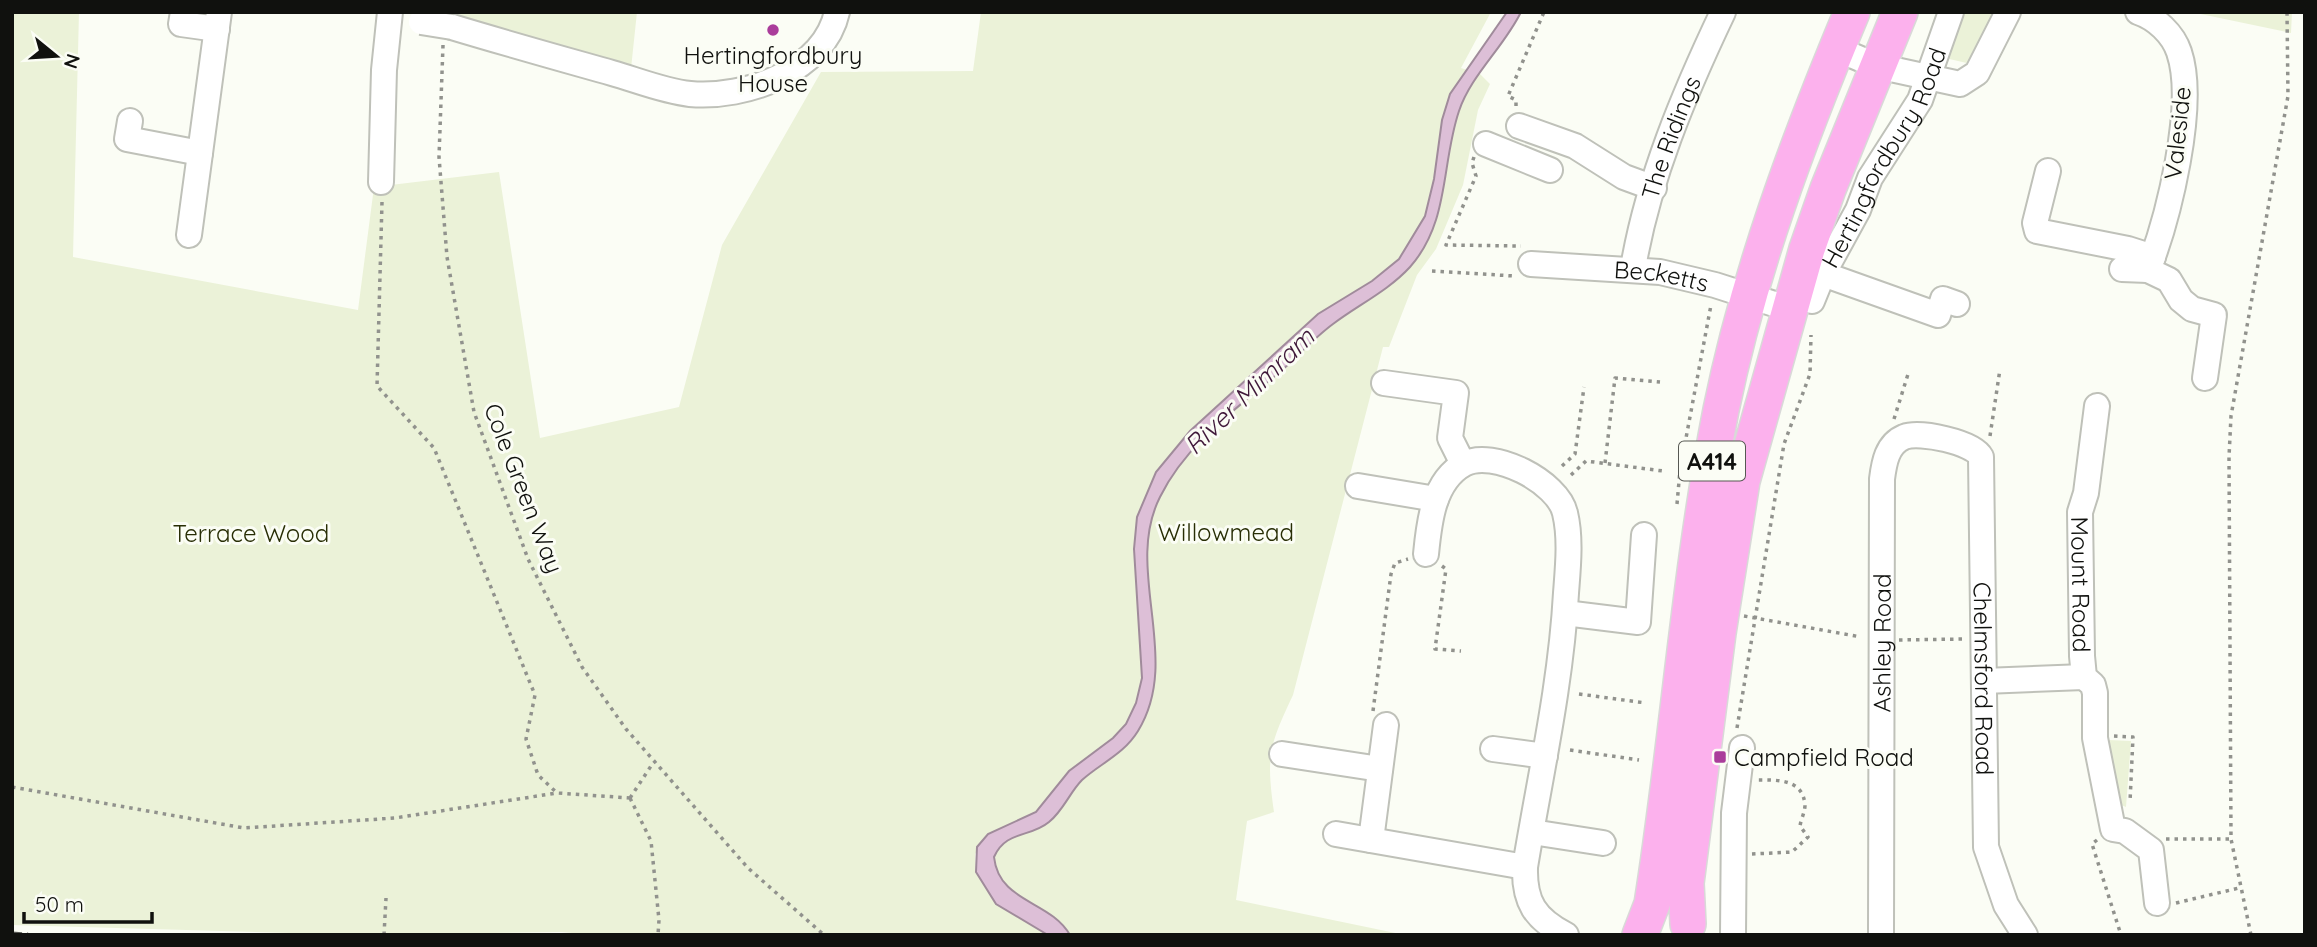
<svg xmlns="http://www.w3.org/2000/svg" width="2317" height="947" font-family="Quicksand,sans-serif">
	<rect width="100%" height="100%" fill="#fbfdf5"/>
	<path fill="#ebf2d8" d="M 12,12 L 79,12 L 73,257 L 358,310 L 374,187 L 499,172 L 540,438 L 679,407 L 722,245 L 821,72 L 973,71 L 981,12 L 1491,12 L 1461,68 L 1480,74 L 1490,84 L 1478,110 L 1463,185 L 1436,249 L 1417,275 L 1389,347 L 1383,347 L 1293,695 C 1269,746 1266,756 1274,812 L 1247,821 L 1236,900 L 1405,935 L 1070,935 C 1057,912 1032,909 1013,893 C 998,881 990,865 975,853 L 976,872 L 1048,935 L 595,935 L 561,932 L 361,935 L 12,925 Z
		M 424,12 L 637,12 L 630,78 Z
		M 1963,12 L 1998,12 L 1971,64 L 1945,58 Z
		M 2191,12 L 2292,12 L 2291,33 Z
		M 2108,740 L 2131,741 L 2126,807 L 2119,804 Z"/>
	<path fill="#ddbfd7" stroke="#a08b9b" stroke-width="2" d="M 1507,12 L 1521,12 C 1504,47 1471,75 1459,111 C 1441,164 1450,222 1410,267 C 1388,291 1358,305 1333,324 C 1314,338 1298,356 1281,371 C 1237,408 1186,444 1160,497 C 1123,570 1183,658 1138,731 C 1124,754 1101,763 1082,780 C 1070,792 1063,811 1049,822 C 1030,838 1006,830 994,857 C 999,903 1050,900 1070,935 L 1048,935 L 996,904 L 976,872 L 977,847 L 988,834 L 1036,812 L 1069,771 L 1113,738 L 1126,724 L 1136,703 L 1142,678 L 1134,549 L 1137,517 L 1156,472 L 1190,431 L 1318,314 L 1372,281 L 1399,259 L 1425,216 L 1434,179 L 1442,120 L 1450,94 Z"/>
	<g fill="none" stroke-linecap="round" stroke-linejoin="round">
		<g stroke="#bfc1b9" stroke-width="28">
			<g id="minor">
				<path d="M 183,12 L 181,24 L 217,29"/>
				<path d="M 2138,12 C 2156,18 2173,34 2179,52 C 2197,105 2168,219 2148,270"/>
				<path d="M 452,27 C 505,43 559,58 612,73 C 637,80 663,91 690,94 C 745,99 824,71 837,12"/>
				<path d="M 1837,49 L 1877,66 L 1960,84 L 1977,73 L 2008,12"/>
				<path d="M 130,121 L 127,139 L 200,153"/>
				<path d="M 1519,126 L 1575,146 L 1624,177 L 1654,188"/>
				<path d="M 1486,144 L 1550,170"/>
				<path d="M 2048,171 L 2035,223 L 2037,231 L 2128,249 L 2153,257"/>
				<path d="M 381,182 L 384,70 L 390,12"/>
				<path d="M 189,235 L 219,12"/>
				<path id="s1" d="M 1531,264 L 1660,272 L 1715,285 L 1790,309"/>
				<path id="s2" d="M 1633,268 C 1648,179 1684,94 1723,12"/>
				<path d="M 2122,269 L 2148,270 L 2169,280 L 2181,300 L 2192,309 L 2214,315 L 2205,378"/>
				<path d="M 1823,274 L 1938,315 L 1943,299 L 1957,304"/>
				<path id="s3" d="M 1812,301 L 1823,274 L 1858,210 L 1870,178 L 1920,100 L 1951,12"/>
				<path d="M 1384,383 L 1456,393 L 1450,438 L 1463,464"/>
				<path id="s4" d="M 2097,406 L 2086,493 L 2080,512 L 2082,656 L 2084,677 L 2093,685 L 2095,693 L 2095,738 L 2113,829 L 2125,831 L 2151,850 L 2157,903"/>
				<path d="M 1358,486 L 1436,499"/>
				<path d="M 1426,554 C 1429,523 1433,481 1464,464 C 1493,448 1558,482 1565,513 C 1571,538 1568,567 1566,593 C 1561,685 1540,776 1525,867 C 1524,902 1535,919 1566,935"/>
				<path d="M 1565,613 L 1638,622 L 1644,535"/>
				<path d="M 1984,681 L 2084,677"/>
				<path d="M 1493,749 L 1545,756"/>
				<path d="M 1282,754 L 1380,769"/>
				<path d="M 1532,832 L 1603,843"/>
				<path d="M 1336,834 L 1525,867"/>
				<path d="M 1371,840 L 1386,725"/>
				<path d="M 1733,935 L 1734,813 L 1742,748"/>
				<path id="s5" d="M 1881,935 L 1882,479 C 1884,463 1887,444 1904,437 C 1920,431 1973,442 1981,457 L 1986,847 L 2006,905 L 2025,935"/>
			</g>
		</g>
		<g stroke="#d9d9d8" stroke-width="38">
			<path id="highway" d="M 1688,924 L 1686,883 L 1718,633 L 1742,481 L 1807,249 L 1828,189 L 1900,12
				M 1640,935 L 1652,904 C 1678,740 1689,573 1721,410 C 1749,272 1798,141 1852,12"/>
		</g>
		<path stroke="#91928d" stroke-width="3.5" stroke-dasharray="3.5 5" stroke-linecap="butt" d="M 443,45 L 439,157 L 447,257 L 474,412 L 528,559 L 582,667 L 626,729 L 748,868 L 824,935
			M 1516,106 L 1516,100 L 1508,96 L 1544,12
			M 1474,157 L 1472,163 L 1476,176 L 1446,245 L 1521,246
			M 382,202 L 377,386 L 434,448 L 535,695 L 526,739 L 538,775 L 557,793 L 630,798
			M 1432,271 L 1514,276
			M 1894,419 L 1909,371
			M 1990,436 L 2000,369
			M 1605,463 L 1615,378 L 1660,382
			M 1562,466 L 1575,454 L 1584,387
			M 1571,475 L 1586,461 L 1663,471
			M 1677,504 L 1680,470 L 1711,305
			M 1442,566 L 1446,569 L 1435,649 L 1461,651
			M 1744,616 L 1861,637
			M 1899,640 L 1965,639
			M 1579,694 L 1646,703
			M 1373,711 L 1391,574 L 1395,563 L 1408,559
			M 1737,728 L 1784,444 L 1810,374 L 1811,335
			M 2114,736 L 2133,737 L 2130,802
			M 1570,750 L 1639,760
			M 12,787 L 244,828 L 395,818 L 557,793
			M 630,798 L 651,841 L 659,920 L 658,935
			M 630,798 L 653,763
			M 2166,839 L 2231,839
			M 2097,840 L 2092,844 L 2121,935
			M 1752,854 L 1792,852 L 1808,837 L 1800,826 C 1801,819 1805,812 1805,805 C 1803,778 1776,780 1756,780
			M 2176,903 L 2239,888
			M 384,935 L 386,898
			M 2251,935 L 2231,839 L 2229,457 L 2231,416 L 2288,96 L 2287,12"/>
		<use href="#minor" stroke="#fff" stroke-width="24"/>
		<use href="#highway" stroke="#fcb1ed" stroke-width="35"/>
		<path stroke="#555651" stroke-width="5" stroke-dasharray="10 5" stroke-linecap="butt" d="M 12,934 L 28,935"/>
		<g stroke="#bfc1b9" stroke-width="28" stroke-linecap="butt">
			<path id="minor-bridge" d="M 421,22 L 452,27"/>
		</g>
		<use href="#minor-bridge" stroke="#fff" stroke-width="24"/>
	</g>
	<g fill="#aa3d9b" stroke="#fbfdf5" stroke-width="2.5">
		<circle cx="773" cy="30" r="7"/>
		<rect x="1713" y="750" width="14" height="14" rx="3.5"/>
	</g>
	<g text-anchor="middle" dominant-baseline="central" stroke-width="6" stroke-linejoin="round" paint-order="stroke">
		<rect fill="#fbfdf5" stroke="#565853" stroke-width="2" x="1679" y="441.5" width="66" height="39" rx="5"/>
		<g font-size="23" font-weight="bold" fill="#10110e">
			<text x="1712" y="461">A414</text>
		</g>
		<g font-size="24" fill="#10110e" stroke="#fbfdf5">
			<text x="773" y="55">Hertingfordbury<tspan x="773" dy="28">House</tspan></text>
			<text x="1734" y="757" text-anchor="start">Campfield Road</text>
		</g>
		<g font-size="24" fill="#10110e" stroke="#fbfdf5">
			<text transform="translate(2177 133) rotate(-84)">Valeside</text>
			<text stroke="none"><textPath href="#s2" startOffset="136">The Ridings</textPath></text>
			<text stroke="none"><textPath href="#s3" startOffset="161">Hertingfordbury Road</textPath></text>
			<text stroke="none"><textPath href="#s1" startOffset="131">Becketts</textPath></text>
			<text transform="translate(524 488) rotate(69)">Cole Green Way</text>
			<text stroke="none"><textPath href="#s4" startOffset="180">Mount Road</textPath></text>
			<text stroke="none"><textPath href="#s5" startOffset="292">Ashley Road</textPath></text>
			<text stroke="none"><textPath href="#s5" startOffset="810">Chelmsford Road</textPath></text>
		</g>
		<g font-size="24" fill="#282e05" stroke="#fbfdf5">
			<text x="1226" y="532">Willowmead</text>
			<text x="251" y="533">Terrace Wood</text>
		</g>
		<g font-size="26" font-style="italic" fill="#40193a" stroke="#fbfdf5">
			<text transform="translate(1249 391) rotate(-44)">River Mimram</text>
		</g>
	</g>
	<rect width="2317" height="947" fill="none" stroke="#10110e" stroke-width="28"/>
	<g transform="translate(56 56) rotate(108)" stroke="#fbfdf5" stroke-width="5" paint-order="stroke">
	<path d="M0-5L12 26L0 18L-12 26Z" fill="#10110e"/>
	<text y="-10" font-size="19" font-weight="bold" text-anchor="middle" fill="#10110e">N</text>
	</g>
	<path d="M24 912v10h128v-10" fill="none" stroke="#10110e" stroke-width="3.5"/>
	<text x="35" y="912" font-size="21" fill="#10110e" stroke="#fbfdf5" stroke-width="5" paint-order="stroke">50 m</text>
</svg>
